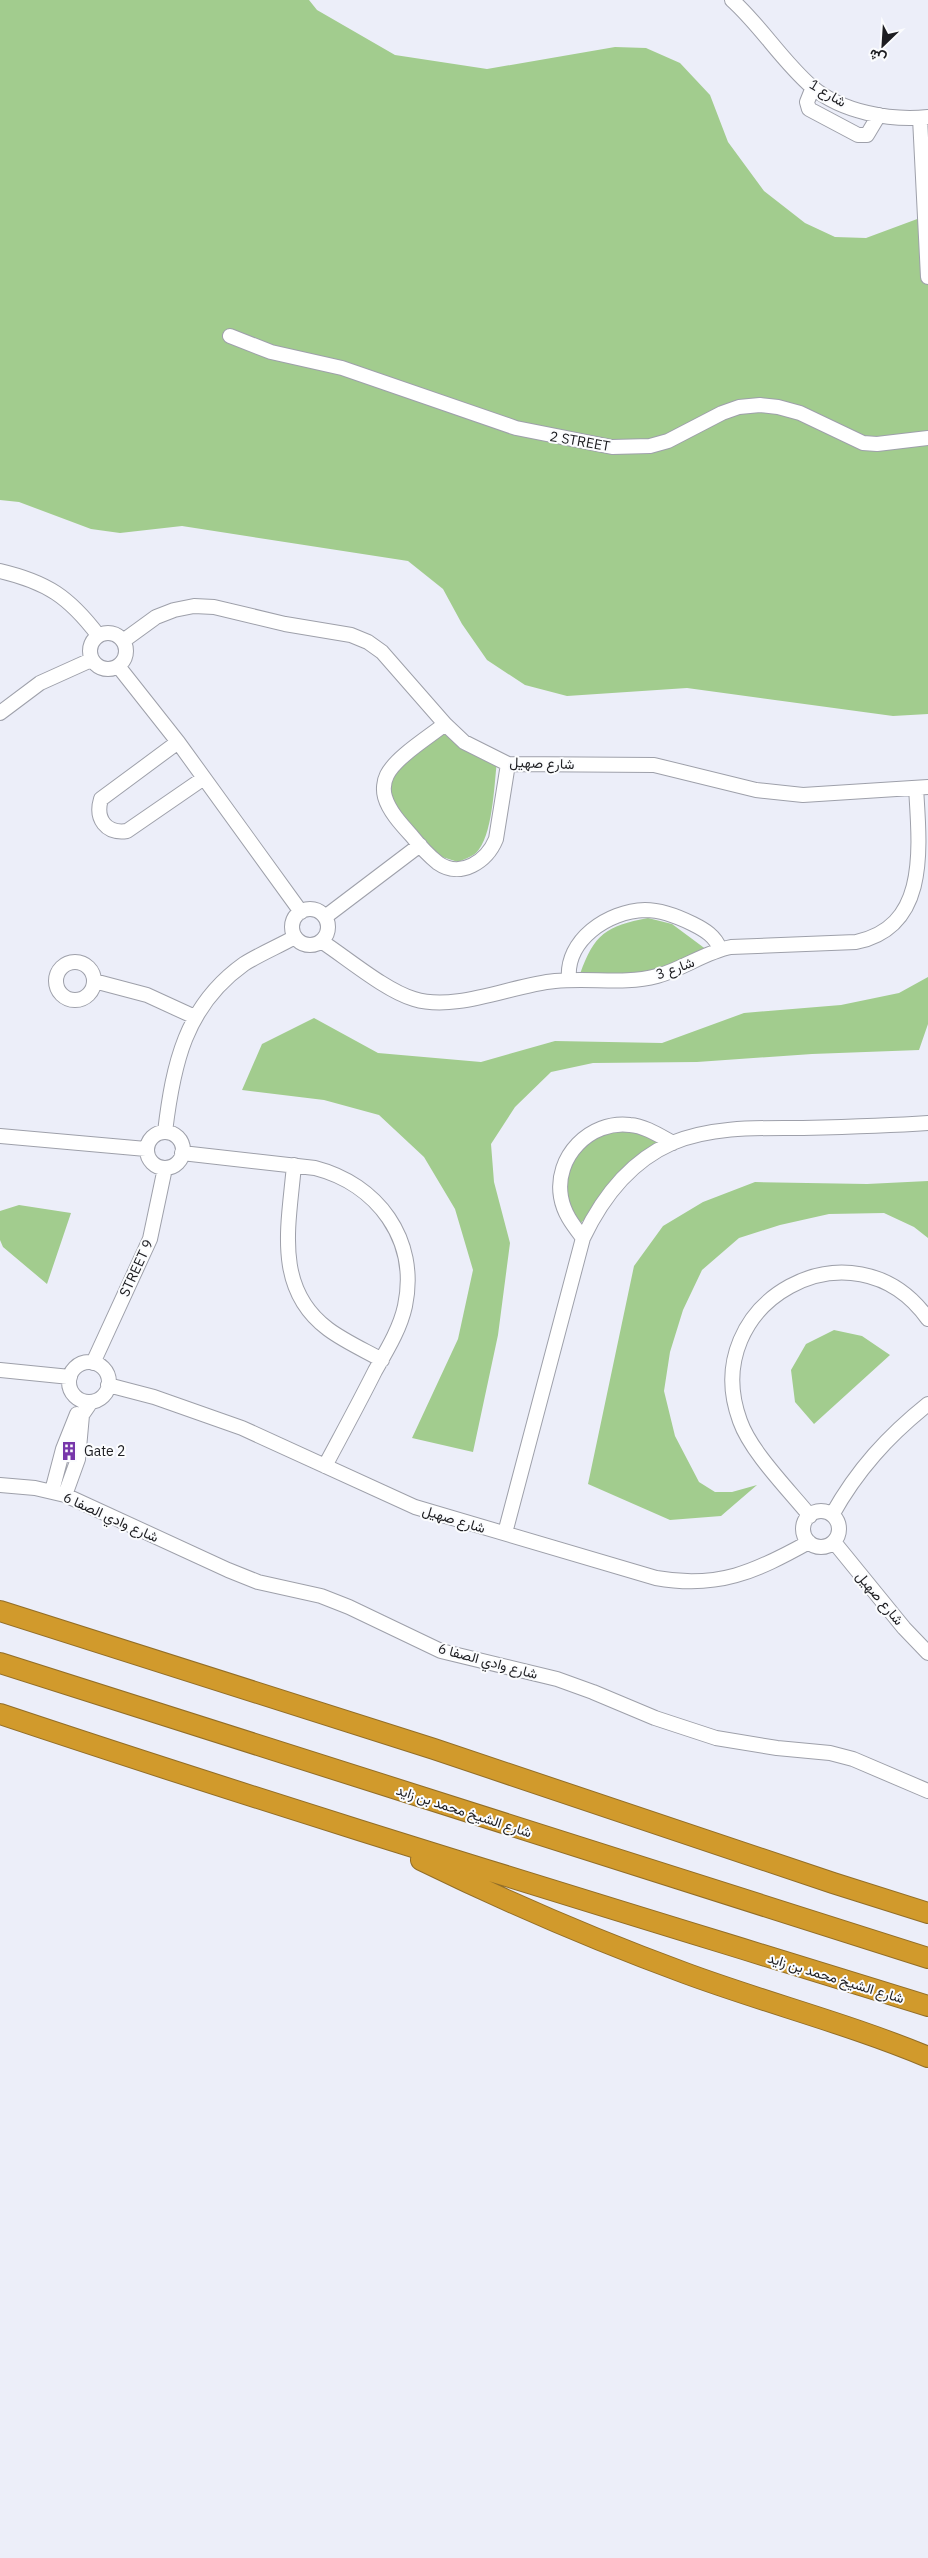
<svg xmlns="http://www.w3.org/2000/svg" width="928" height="2558" font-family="'IBM Plex Sans',Vazirmatn,sans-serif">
	<rect width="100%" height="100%" fill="#eceef9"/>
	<path fill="#a2cc8e" d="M 0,0 L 309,0 L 317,10 L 395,55 L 487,69 L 615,47 L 646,48 L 680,63 L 710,95 L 728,142 L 764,191 L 805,223 L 835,237 L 866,238 L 928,215 L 928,714 L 893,716 L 687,688 L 567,696 L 525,685 L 487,660 L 462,624 L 443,589 L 408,561 L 182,526 L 120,533 L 91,529 L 19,502 L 0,500 Z
		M 441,726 L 497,761 C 494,785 493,836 476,853 C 471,857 463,860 458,862 L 436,855 L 417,835 L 391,798 L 390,785 L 394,773 Z
		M 648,918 L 672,924 L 707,950 L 649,975 L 580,974 C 594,934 606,926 648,918 Z
		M 928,977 L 928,1024 L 919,1050 L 812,1054 L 697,1062 L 593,1063 L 551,1072 L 515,1107 L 491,1144 L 494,1182 L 510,1243 L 498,1335 L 473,1452 L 412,1438 L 458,1339 L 473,1270 L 455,1209 L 424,1157 L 379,1115 L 324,1100 L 242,1090 L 262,1044 L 314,1018 L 378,1053 L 481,1062 L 555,1041 L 662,1043 L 744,1013 L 841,1005 L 899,993 Z
		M 619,1128 L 645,1133 L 660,1143 L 641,1153 L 581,1223 L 566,1203 L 565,1177 L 575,1152 L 594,1138 Z
		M 928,1181 L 928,1238 L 914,1227 L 884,1213 L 829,1214 L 780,1225 L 739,1238 L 702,1270 L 683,1310 L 670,1352 L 664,1391 L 675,1436 L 699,1482 L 715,1492 L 732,1492 L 757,1485 L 721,1516 L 670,1520 L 588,1484 L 634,1266 L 663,1226 L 703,1202 L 755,1182 L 867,1184 Z
		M 19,1205 L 71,1213 L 47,1284 L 3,1247 L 0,1240 L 0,1211 Z
		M 834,1330 L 862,1336 L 890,1355 L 814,1424 L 795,1402 L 791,1370 L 806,1344 Z"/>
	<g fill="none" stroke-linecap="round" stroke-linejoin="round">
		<g stroke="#9ea0aa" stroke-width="16">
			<path id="minor" d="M 732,0 C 761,26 782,61 812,87 C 842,112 890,121 928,117
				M 813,87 L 807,102 L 809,109 L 858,135 L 867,135 L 879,115
				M 920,118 L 928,277
				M 230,336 L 271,352 L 342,368 L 516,428 L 612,447 L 650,446 L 668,441 L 722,413 L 739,407 L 760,405 L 778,407 L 800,413 L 863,443 L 877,444 L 928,438
				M 0,571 C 47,582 69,597 98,635
				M90 651a18 18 0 1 1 36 0a18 18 0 1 1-36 0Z
				M 123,641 L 156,617 L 174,610 L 194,606 L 214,607 L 285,624 L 351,635 L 368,642 L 382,652 L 445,724 L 464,742 L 508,764 L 654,765 L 756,790 L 803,795 L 928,787
				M 118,666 L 178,742 L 301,912
				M 0,713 L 40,683 L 91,660
				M 445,724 C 429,737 396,757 387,775 C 384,781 383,790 385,797 C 389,811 401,824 411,835 C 419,845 428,855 438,863 C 461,879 487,861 496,839 L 508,764
				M 178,742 L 101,799 C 95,819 106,834 127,831 L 204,778
				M292 927a18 18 0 1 1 36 0a18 18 0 1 1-36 0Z
				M 325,917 L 420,845
				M 321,941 C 347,958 386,991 414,999 C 456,1012 512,985 555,981 C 590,977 623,985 657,976 C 683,969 705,952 731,947 L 856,942 C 928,927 920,851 916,788
				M56 981a19 19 0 1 1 38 0a19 19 0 1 1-38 0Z
				M 569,980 C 565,940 608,911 645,910 C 660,910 679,917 693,924 C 705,930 715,936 720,949
				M 94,981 L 147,995 L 195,1017
				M 165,1132 C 173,1065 185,1006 244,964 C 260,954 279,946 295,937
				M147 1150a18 18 0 1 1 36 0a18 18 0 1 1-36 0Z
				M 0,1136 L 146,1149
				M 182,1153 L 315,1168 C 377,1184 419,1239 405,1306 C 400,1329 387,1350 375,1371 C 359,1403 342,1434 325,1466
				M 294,1165 C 289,1224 273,1288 328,1329 C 344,1341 364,1350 382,1360
				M 583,1238 C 573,1225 564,1214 561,1197 C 554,1157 590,1120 630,1125 C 645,1126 660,1136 673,1143
				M69 1382a20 20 0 1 1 40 0a20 20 0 1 1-40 0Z
				M 93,1363 L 150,1239 L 165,1168
				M 0,1370 L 70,1377
				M 108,1385 L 154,1397 L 242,1428 L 415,1507 L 656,1578 C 718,1589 755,1572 809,1542
				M 0,1485 L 35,1488 L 65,1495 L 228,1570 L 258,1582 L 321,1596 L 349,1607 L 441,1651 L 557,1679 L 593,1692 L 655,1718 L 716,1738 L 777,1748 L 830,1753 L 853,1759 L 928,1791
				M 52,1491 L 63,1449 L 77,1414
				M 65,1495 L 78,1459 L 82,1415 L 91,1402
				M803 1529a18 18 0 1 1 36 0a18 18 0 1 1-36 0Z
				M 832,1515 C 857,1470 888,1436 928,1404
				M 810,1516 C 788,1489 751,1452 740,1421 C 696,1302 854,1215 928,1319
				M 505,1533 L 583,1238 C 602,1198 631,1161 672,1143 C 713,1126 760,1128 803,1128 C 845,1127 886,1126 928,1123
				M 834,1542 L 904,1628 L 928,1653"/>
		</g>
		<g stroke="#926e28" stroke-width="22">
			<path id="highway" d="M 0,1611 L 434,1749 L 833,1883 L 928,1913
				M 0,1663 L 928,1958
				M 0,1714 C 308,1817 618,1910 928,2006
				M 421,1860 C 507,1902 595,1940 685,1973 C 766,2003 849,2024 928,2057"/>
		</g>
		<use href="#minor" stroke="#fff" stroke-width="14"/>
		<use href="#highway" stroke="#d19a2c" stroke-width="20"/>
	</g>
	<defs>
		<g id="building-bare" transform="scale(1.5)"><path d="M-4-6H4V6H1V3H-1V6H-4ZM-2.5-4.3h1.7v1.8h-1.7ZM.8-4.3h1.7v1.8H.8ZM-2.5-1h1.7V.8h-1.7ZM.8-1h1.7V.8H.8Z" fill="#7736aa" stroke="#fbfcfe" stroke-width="2.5" paint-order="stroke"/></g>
	</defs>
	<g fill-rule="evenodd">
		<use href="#building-bare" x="69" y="1451"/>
	</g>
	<g text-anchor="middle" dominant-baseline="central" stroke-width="4" stroke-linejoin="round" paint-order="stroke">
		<g font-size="14" fill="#1d1d21" stroke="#fbfcfe">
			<text transform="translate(828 93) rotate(31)">شارع 1</text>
			<text transform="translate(580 441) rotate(10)">2 STREET</text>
			<text transform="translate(542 763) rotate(2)">شارع صهيل</text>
			<text transform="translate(675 968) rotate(-20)">3 شارع</text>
			<text transform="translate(136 1268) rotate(-65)">STREET 9</text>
			<text transform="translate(111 1517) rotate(24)">شارع وادي الصفا 6</text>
			<text transform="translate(454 1519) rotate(17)">شارع صهيل</text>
			<text transform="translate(880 1598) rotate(50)">شارع صهيل</text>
			<text transform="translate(488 1661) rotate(15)">شارع وادي الصفا 6</text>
			<text transform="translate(464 1811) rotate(18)">شارع الشيخ محمد بن زايد</text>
			<text transform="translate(836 1978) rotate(17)">شارع الشيخ محمد بن زايد</text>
		</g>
		<g font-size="14" fill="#1d1d21" stroke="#fbfcfe" text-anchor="start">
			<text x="84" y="1451">Gate 2</text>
		</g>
	</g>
	<g transform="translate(883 45) rotate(205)" stroke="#fbfcfe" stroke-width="4" paint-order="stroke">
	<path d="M0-4L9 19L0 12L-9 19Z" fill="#1d1d21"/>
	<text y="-8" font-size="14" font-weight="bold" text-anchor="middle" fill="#1d1d21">ش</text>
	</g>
</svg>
